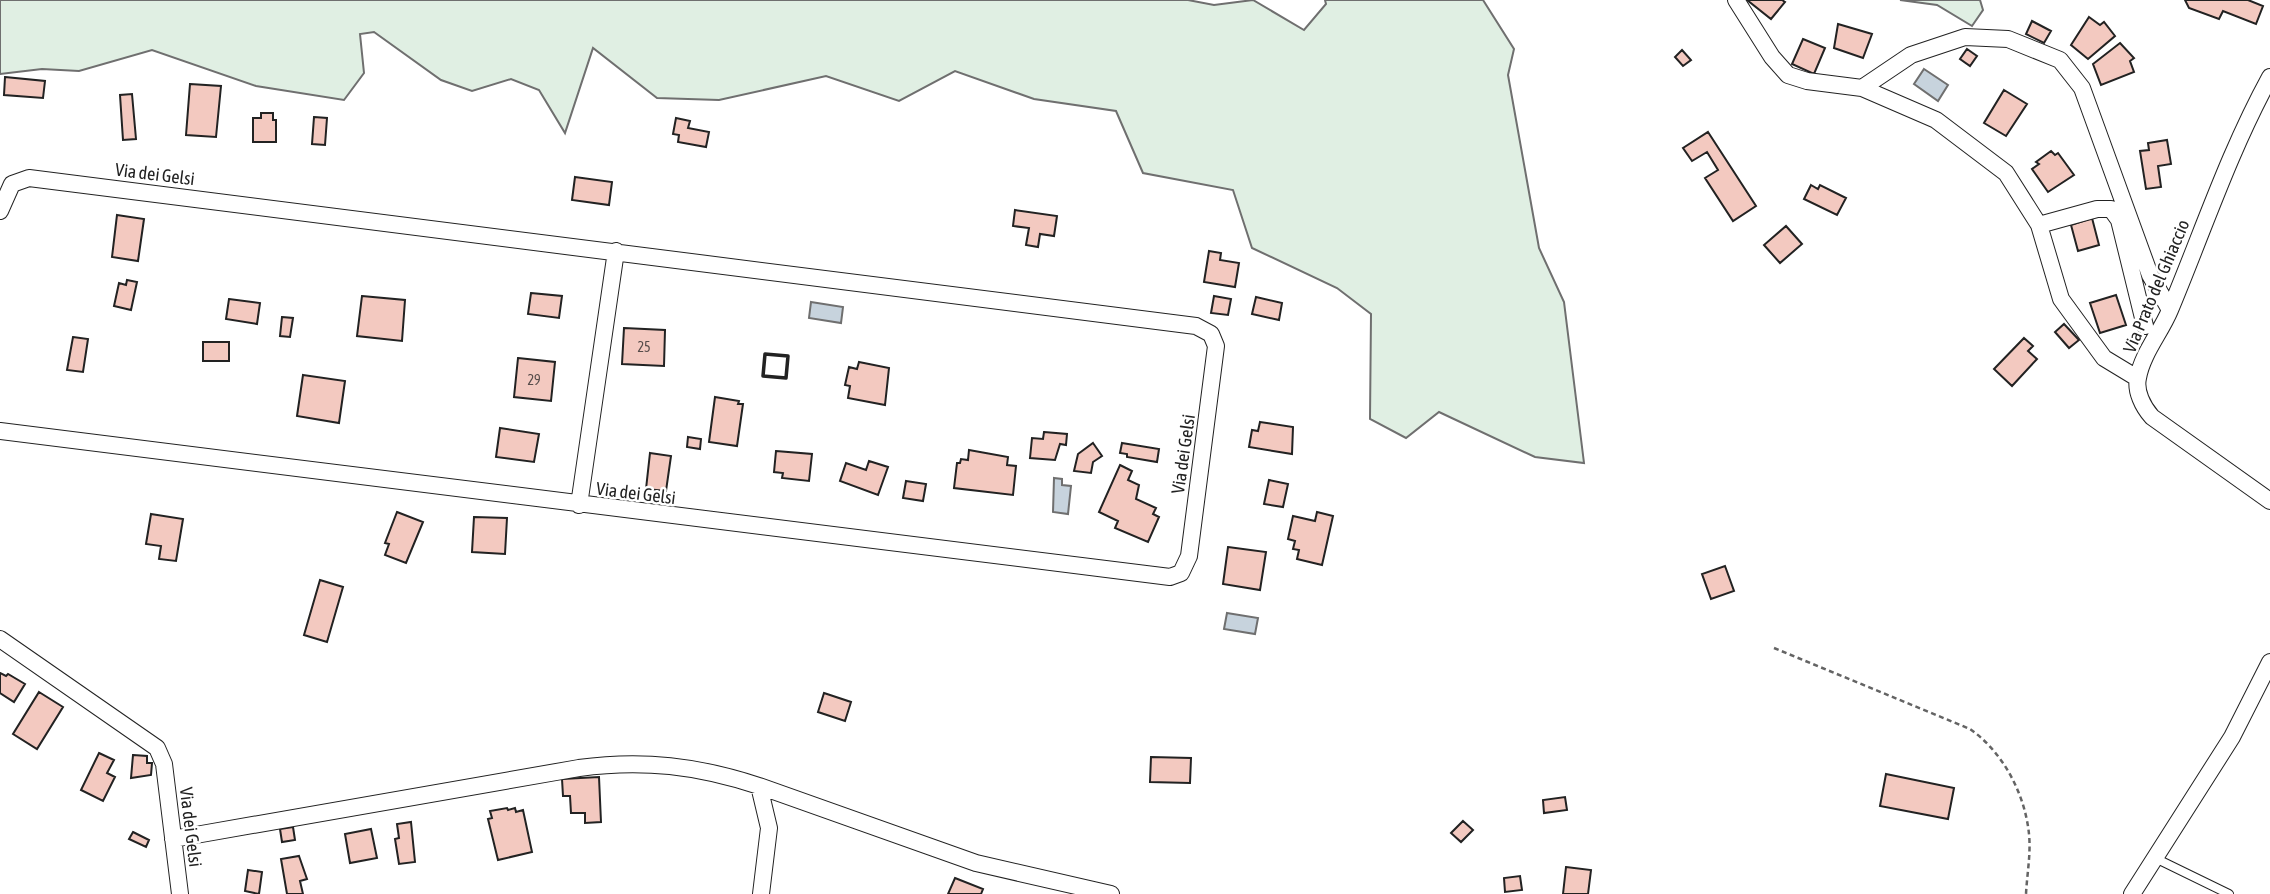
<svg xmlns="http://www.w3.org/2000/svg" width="2270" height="894" font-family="'Asap Condensed',sans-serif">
	<rect width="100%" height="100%" fill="#fff"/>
	<path fill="#e0efe3" stroke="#6f6f6f" stroke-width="2" d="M 0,0 L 1188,0 L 1214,5 L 1253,0 L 1304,30 L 1326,4 L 1325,0 L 1483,0 L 1514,49 L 1508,75 L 1539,248 L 1564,302 L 1584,463 L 1535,457 L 1439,412 L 1406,438 L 1370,419 L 1371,314 L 1337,288 L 1252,248 L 1233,190 L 1143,173 L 1116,111 L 1034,99 L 955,71 L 899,101 L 826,76 L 719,100 L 657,98 L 593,48 L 565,133 L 539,90 L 511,79 L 472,91 L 441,80 L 374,32 L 360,34 L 364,73 L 344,100 L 256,86 L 152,50 L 79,71 L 42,69 L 0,74 Z
		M 1900,0 L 1980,0 L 1983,10 L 1972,26 L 1937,5 Z"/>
	<path fill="#c7d3dd" stroke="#6f6f6f" stroke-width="2" d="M 1924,69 L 1948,85 L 1938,101 L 1914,84 Z
		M 811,302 L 843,307 L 841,323 L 809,318 Z
		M 1054,478 L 1062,479 L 1062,485 L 1071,486 L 1068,514 L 1053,512 Z
		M 1227,613 L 1258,618 L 1255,634 L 1224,629 Z"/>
	<path fill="#f3c9c0" stroke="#222" stroke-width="2" d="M 1747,0 L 1782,0 L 1785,2 L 1771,19 Z
		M 2185,0 L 2248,0 L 2263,6 L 2256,24 L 2223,11 L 2219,19 L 2189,8 Z
		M 2089,17 L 2100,25 L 2104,22 L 2115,36 L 2088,59 L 2071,45 Z
		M 2032,21 L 2051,31 L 2044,43 L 2026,34 Z
		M 1838,24 L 1872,34 L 1863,58 L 1834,48 Z
		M 1803,39 L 1825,48 L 1814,74 L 1792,64 Z
		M 2120,43 L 2134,58 L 2130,61 L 2134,72 L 2101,85 L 2093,64 Z
		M 1967,49 L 1977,56 L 1970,66 L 1960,59 Z
		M 1682,50 L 1691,60 L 1683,66 L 1675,57 Z
		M 5,77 L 45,81 L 43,98 L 4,95 Z
		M 190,84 L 221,86 L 216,137 L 186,135 Z
		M 2004,90 L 2027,104 L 2006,136 L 1984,123 Z
		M 132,94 L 136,139 L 123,140 L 120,95 Z
		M 261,113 L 273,113 L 273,120 L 276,120 L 276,142 L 253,142 L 253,118 L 261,118 Z
		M 314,117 L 327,118 L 325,145 L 312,144 Z
		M 676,118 L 690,121 L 688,128 L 709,132 L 706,147 L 678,142 L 679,135 L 673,134 Z
		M 1708,132 L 1756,206 L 1733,221 L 1705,178 L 1718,170 L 1707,152 L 1692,161 L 1683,148 Z
		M 2167,140 L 2171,164 L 2158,166 L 2161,187 L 2146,189 L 2140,151 L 2149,150 L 2148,143 Z
		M 2051,151 L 2055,155 L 2058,153 L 2074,175 L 2048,192 L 2032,169 L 2039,164 L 2036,162 Z
		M 575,177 L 612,182 L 609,205 L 572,200 Z
		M 1811,185 L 1818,189 L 1820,185 L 1846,198 L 1837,215 L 1804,199 Z
		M 1015,210 L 1057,216 L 1054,236 L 1040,234 L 1038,247 L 1026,245 L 1029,228 L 1013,226 Z
		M 117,215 L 144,219 L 138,261 L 112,257 Z
		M 2092,218 L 2099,245 L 2078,251 L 2071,225 Z
		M 1786,226 L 1802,244 L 1780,263 L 1764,245 Z
		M 1209,251 L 1221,253 L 1220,260 L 1239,263 L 1235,287 L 1204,282 Z
		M 127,280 L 137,282 L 131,310 L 114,306 L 119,283 L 126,285 Z
		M 531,293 L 562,296 L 559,318 L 528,314 Z
		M 2116,295 L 2126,325 L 2100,333 L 2090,303 Z
		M 362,296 L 405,300 L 402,341 L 357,336 Z
		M 1214,296 L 1231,299 L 1228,315 L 1211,313 Z
		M 1256,297 L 1282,303 L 1279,320 L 1252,314 Z
		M 229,299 L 260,303 L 257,324 L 226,319 Z
		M 282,317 L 293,318 L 290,337 L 280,336 Z
		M 2064,324 L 2079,340 L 2069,348 L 2055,332 Z
		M 624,328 L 665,330 L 664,366 L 622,364 Z
		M 73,337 L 88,339 L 83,372 L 67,370 Z
		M 2024,338 L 2033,346 L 2028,351 L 2037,359 L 2012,386 L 1994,369 Z
		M 203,342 L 229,342 L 229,361 L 203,361 Z
		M 518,358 L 555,362 L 551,401 L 514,397 Z
		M 859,362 L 889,368 L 885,405 L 848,398 L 850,386 L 845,385 L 849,367 L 857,369 Z
		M 303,375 L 345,381 L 339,423 L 297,416 Z
		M 715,397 L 739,401 L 738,404 L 743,404 L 737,446 L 709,442 Z
		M 1260,422 L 1293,427 L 1292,454 L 1249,447 L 1252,430 L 1258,431 Z
		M 500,428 L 539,434 L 534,462 L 496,457 Z
		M 1044,432 L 1067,434 L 1066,445 L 1060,444 L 1055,460 L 1030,458 L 1032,438 L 1043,439 Z
		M 688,437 L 701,439 L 700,449 L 687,447 Z
		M 1093,443 L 1102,456 L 1093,462 L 1091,473 L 1074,471 L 1078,454 Z
		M 1122,443 L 1159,449 L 1157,462 L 1127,457 L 1127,454 L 1120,453 Z
		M 969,450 L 1008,457 L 1007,465 L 1016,466 L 1013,495 L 954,488 L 957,463 L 960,463 L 961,459 L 968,460 Z
		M 776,451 L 812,454 L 809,481 L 782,478 L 783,473 L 774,472 Z
		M 650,453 L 671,456 L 666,491 L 646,489 Z
		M 869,461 L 888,467 L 878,495 L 840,481 L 846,463 L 866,470 Z
		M 1120,465 L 1132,471 L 1128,480 L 1139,485 L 1136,499 L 1156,508 L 1153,514 L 1159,517 L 1148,542 L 1115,528 L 1118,521 L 1099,512 Z
		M 1269,480 L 1288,484 L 1283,507 L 1264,504 Z
		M 906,481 L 926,484 L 923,501 L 903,498 Z
		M 397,512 L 423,522 L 406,563 L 385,555 L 389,544 L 385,543 Z
		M 1317,512 L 1333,516 L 1322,565 L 1297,559 L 1299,550 L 1293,549 L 1295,541 L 1288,539 L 1293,516 L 1315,521 Z
		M 151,514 L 183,519 L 176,561 L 159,559 L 161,546 L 146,544 Z
		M 474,517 L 507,518 L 505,554 L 472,552 Z
		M 1228,547 L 1266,552 L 1260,590 L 1223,584 Z
		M 1725,566 L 1734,591 L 1711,599 L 1702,574 Z
		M 320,580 L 343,587 L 327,642 L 304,635 Z
		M 0,673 L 6,676 L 8,674 L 25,684 L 14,702 L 0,693 Z
		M 39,692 L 63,707 L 37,749 L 13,734 Z
		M 824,693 L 851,702 L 845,721 L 818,712 Z
		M 99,753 L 114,760 L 107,773 L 115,777 L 103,801 L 81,790 Z
		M 133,755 L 147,756 L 147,763 L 152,763 L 151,775 L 131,778 Z
		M 1151,757 L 1191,758 L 1190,783 L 1150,782 Z
		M 1886,774 L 1954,788 L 1948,819 L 1880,806 Z
		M 599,777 L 601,822 L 585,823 L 585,813 L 571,813 L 570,796 L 563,796 L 562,779 Z
		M 1565,797 L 1567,810 L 1544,813 L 1543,800 Z
		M 507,808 L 508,810 L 515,808 L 516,812 L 523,810 L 532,852 L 498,860 L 488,819 L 492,818 L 490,811 Z
		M 1463,821 L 1473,830 L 1461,842 L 1451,833 Z
		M 411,822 L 415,862 L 399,864 L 395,839 L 399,838 L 397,824 Z
		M 293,827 L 295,840 L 282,842 L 280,829 Z
		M 371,829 L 377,858 L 350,863 L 345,834 Z
		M 133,832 L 149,840 L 146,847 L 129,839 Z
		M 299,856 L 307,879 L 300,881 L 303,894 L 287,894 L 281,859 Z
		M 1566,867 L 1591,870 L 1588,894 L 1563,894 Z
		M 248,870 L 262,872 L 259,894 L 245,891 Z
		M 1520,876 L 1522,890 L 1505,892 L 1504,878 Z
		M 955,878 L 983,889 L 981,894 L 948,894 Z"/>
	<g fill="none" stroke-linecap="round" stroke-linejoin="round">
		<g stroke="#222" stroke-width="10">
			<path id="lane" d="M 2153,857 L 2229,894"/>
		</g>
		<g stroke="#222" stroke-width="18">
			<path id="street" d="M 1736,0 L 1772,57 L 1788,75 L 1807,81 L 1862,88 L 1936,120 L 2006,173 L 2039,225
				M 2270,77 C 2229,152 2203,231 2170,310 C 2161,332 2142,354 2138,378 C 2135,391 2143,407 2152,417 L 2270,501
				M 1862,88 L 1911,55 L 1965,37 L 2008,39 L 2060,60 L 2082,88 L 2150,275 L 2170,310
				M 0,211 L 12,184 L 29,178 L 1196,326 L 1211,334 L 1216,346 L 1189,556 L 1181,573 L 1170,577 L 0,431
				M 2137,378 L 2104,358 L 2061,299 L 2039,225 L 2097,209 L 2111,209 L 2119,220 L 2145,326
				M 579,505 L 616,251
				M 0,639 L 157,748 L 164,764 L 180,894
				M 759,786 L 976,863 L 1111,894
				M 173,839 L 579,768 C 643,759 698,766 759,786 L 769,828 L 761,894
				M 2132,894 L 2232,737 L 2270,662"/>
		</g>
		<path stroke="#646464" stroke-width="2.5" stroke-dasharray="5 3.5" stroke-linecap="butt" d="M 1774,648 L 1970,729 C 2003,752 2025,794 2029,834 C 2031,854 2027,874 2026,894"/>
		<use href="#lane" stroke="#fff" stroke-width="8"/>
		<use href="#street" stroke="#fff" stroke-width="16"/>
		<path stroke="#222" stroke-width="3.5" d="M 765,354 L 788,356 L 786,378 L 763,376 Z"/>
	</g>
	<g text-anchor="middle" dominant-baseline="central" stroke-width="5" stroke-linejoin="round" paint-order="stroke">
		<g font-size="14" fill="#564c4a">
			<text x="644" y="347">25</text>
			<text x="534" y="380">29</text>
		</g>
		<g font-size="18" fill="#222" stroke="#fff">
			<text transform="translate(155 174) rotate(7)">Via dei Gelsi</text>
			<text transform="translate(2156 286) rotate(-67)">Via Prato del Ghiaccio</text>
			<text transform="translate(1183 454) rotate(-82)">Via dei Gelsi</text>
			<text transform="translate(636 493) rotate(7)">Via dei Gelsi</text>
			<text transform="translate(191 827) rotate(83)">Via dei Gelsi</text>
		</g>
	</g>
</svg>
